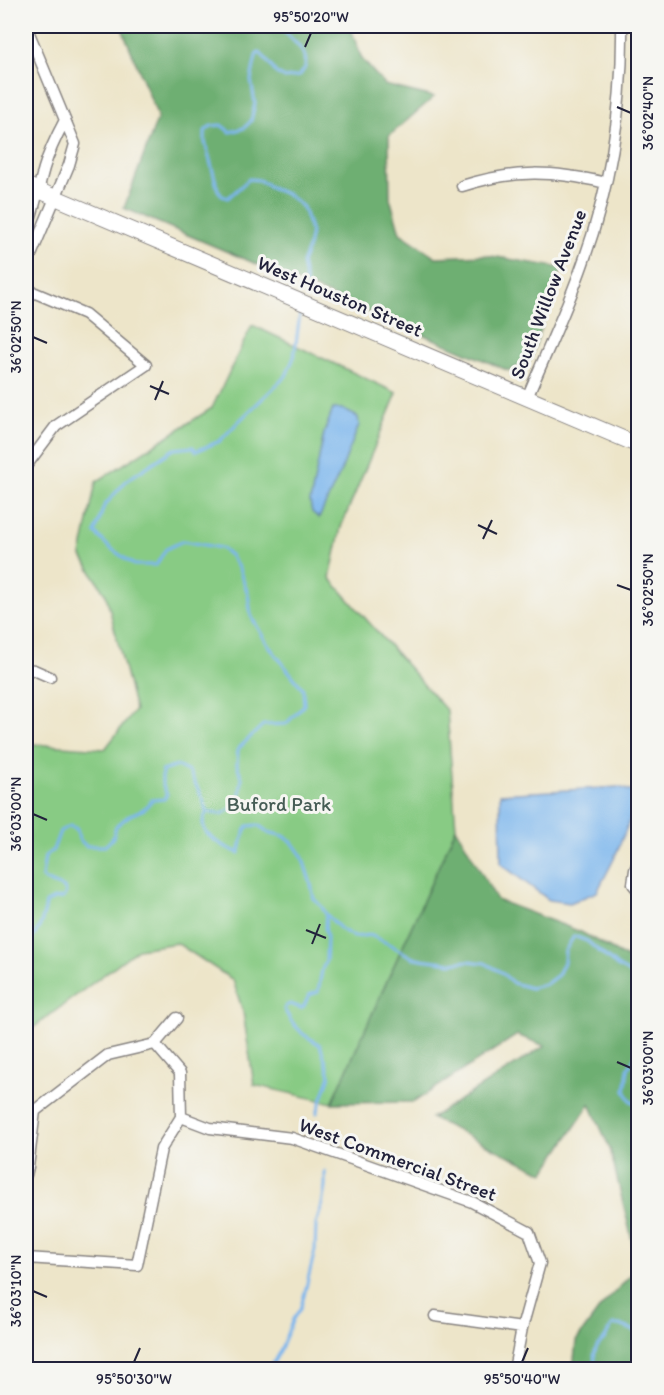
<svg xmlns="http://www.w3.org/2000/svg" width="664" height="1395" font-family="Itim,sans-serif">
	<rect width="100%" height="100%" fill="#f6f6f2"/>
	<filter id="ink" filterUnits="userSpaceOnUse"><feTurbulence type="fractalNoise" baseFrequency=".0167" numOctaves="2"/><feDisplacementMap in="SourceGraphic" scale="12" xChannelSelector="R" yChannelSelector="G"/><feConvolveMatrix kernelMatrix="1 2 1 2 8 2 1 2 1" color-interpolation-filters="sRGB"/></filter>
	<filter id="wash" filterUnits="userSpaceOnUse"><feTurbulence type="fractalNoise" baseFrequency=".008" numOctaves="4" result="noise"/><feDisplacementMap in="SourceGraphic" scale="24" xChannelSelector="R" yChannelSelector="G"/><feGaussianBlur stdDeviation="1.35" result="paint"/><feColorMatrix in="noise" values="0 0 0 0 0 0 0 0 0 0 0 0 0 0 0 0 0 1.4 0 .05"/><feComposite in="paint" operator="in"/></filter>
	<g filter="url(#wash)">
		<rect width="100%" height="100%" fill="#ede5c9"/>
		<path fill="#88cb84" stroke="#557660" stroke-width="1.5" d="M 252,325 L 397,393 L 341,527 L 330,578 L 447,711 L 456,828 L 332,1103 L 254,1085 L 243,1012 L 233,980 L 177,943 L 138,949 L 26,1033 L 26,755 L 32,744 L 105,749 L 135,710 L 106,595 L 81,555 L 96,482 L 212,408 Z"/>
		<path fill="#6eaf72" stroke="#486856" stroke-width="1.5" d="M 121,26 L 350,26 L 362,59 L 385,85 L 434,97 L 389,136 L 390,198 L 400,233 L 436,257 L 485,255 L 562,268 L 530,361 L 509,371 L 124,208 L 158,117 Z
			M 456,828 L 497,900 L 581,932 L 638,964 L 638,1265 L 610,1149 L 590,1104 L 544,1173 L 431,1118 L 545,1046 L 517,1035 L 414,1102 L 332,1103 Z
			M 638,1267 L 638,1369 L 573,1369 L 576,1341 L 600,1308 Z"/>
		<path fill="#7cb6ed" stroke="#4f6c94" stroke-width="1.5" d="M 333,409 L 342,409 L 358,417 L 359,425 L 340,473 L 319,518 L 312,512 L 310,502 L 324,433 Z
			M 619,787 L 633,792 L 637,802 L 614,859 L 597,892 L 570,903 L 549,900 L 501,864 L 500,794 Z"/>
		<g fill="none" stroke-linecap="round" stroke-linejoin="round">
			<path stroke="#7cb6ed" stroke-width="3" d="M 280,26 C 288,38 310,50 305,67 C 304,71 301,73 299,76 L 285,78 L 276,73 L 265,58 L 259,52 L 256,56 L 251,80 L 255,103 L 251,121 L 244,128 L 230,132 L 221,125 L 211,126 L 205,131 L 205,142 L 218,190 L 222,196 L 228,198 L 249,179 L 259,180 L 273,189 L 287,194 L 303,207 L 311,232 L 308,248 L 302,263 L 307,289
				M 300,314 L 294,357 L 286,376 L 237,423 L 220,441 L 196,451 L 193,447 L 174,449 L 127,480 L 104,506 L 95,533 L 109,547 L 134,565 L 156,565 L 166,549 L 183,541 L 221,548 L 230,555 L 239,569 L 248,594 L 251,616 L 268,645 L 303,689 L 304,705 L 286,724 L 263,725 L 238,749 L 237,765 L 242,778 L 239,801 L 231,809 L 222,814 L 207,812 C 192,833 223,846 239,853 C 243,842 241,836 248,826 L 258,825 L 268,832 L 284,836 L 292,842 L 302,856 L 311,884 L 314,899 L 322,907 L 326,914 L 341,929 L 354,937 L 370,935 L 391,945 L 413,958 L 451,963 L 468,961 L 485,963 L 501,972 L 513,983 L 531,988 L 546,984 L 558,975 L 564,962 L 565,951 L 574,936 L 587,941 L 617,966 L 638,978
				M 26,945 C 38,934 44,919 46,903 L 54,899 L 63,898 L 66,893 L 64,888 L 45,880 L 42,877 L 45,856 L 53,850 L 60,831 L 70,826 L 77,829 L 79,839 L 86,846 L 105,846 L 113,838 L 116,826 L 130,815 L 144,809 L 152,800 L 164,799 L 167,795 L 162,783 L 162,771 L 177,766 L 189,772 L 200,793 L 207,812
				M 638,1051 L 628,1069 L 625,1091 L 631,1101 L 638,1104
				M 317,1113 L 330,1075 L 320,1045 L 303,1034 L 291,1021 L 284,1009 L 286,1006 L 290,1004 L 301,1008 L 304,1006 L 309,995 L 318,992 L 322,970 L 326,960 L 327,938 L 325,927 L 326,914
				M 271,1370 L 272,1365 L 280,1351 L 293,1319 L 300,1309 L 304,1296 L 315,1250 L 316,1224 L 322,1205 L 325,1186 L 325,1171
				M 597,1370 C 594,1362 593,1352 598,1345 C 600,1343 603,1341 605,1338 C 608,1333 609,1329 613,1325 L 620,1325 L 638,1332"/>
		</g>
	</g>
	<g filter="url(#ink)">
		<g fill="none" stroke-linecap="round" stroke-linejoin="round">
			<g stroke="#888482" stroke-width="13">
				<path id="minor" d="M 462,186 C 515,169 553,171 606,183
					M 26,231 C 34,211 38,189 44,168 C 49,151 57,135 65,120
					M 26,267 L 69,165 L 75,144 L 26,26
					M 26,289 L 85,314 L 146,365 L 56,426 L 26,466
					M 527,398 C 546,353 567,309 583,263 C 610,187 623,106 622,26
					M 26,669 L 34,670 L 50,677
					M 638,862 L 635,870 L 633,884 L 638,890
					M 181,1117 L 210,1128 L 292,1138 L 472,1202 L 529,1232 L 540,1263 L 522,1328 L 514,1370
					M 26,1175 L 28,1167 L 35,1111 L 108,1055 L 155,1044 L 177,1018
					M 26,1258 L 137,1265 L 161,1149 L 181,1117 L 180,1073 L 155,1044
					M 435,1316 L 522,1328"/>
			</g>
			<g stroke="#888482" stroke-width="17">
				<path id="secondary" d="M 26,185 L 638,445"/>
			</g>
			<use href="#minor" stroke="#fff" stroke-width="10"/>
			<use href="#secondary" stroke="#fff" stroke-width="15"/>
		</g>
	</g>
	<path fill="none" stroke="#22223b" stroke-width="2" d="M 305,47 L 311,33M 617,107 L 631,113M 33,337 L 47,343M 150,386 L 169,394M 155,400 L 163,381M 478,525 L 497,534M 483,539 L 492,520M 617,585 L 631,590M 33,814 L 47,820M 306,930 L 326,938M 312,944 L 320,924M 617,1062 L 631,1068M 33,1291 L 47,1297M 134,1362 L 140,1348M 522,1362 L 528,1348"/>
	<g text-anchor="middle" dominant-baseline="central" stroke-width="6" stroke-linejoin="round" paint-order="stroke">
		<g font-size="20" fill="#22223b" stroke="#f6f6f2">
			<text transform="translate(548 294) rotate(-69)">South Willow Avenue</text>
			<text transform="translate(340 296) rotate(23)">West Houston Street</text>
			<text transform="translate(398 1159) rotate(20)">West Commercial Street</text>
		</g>
		<g font-size="20" fill="#465d55" stroke="#f6f6f2">
			<text x="279" y="804">Buford Park</text>
		</g>
	</g>
	<rect width="664" height="1395" fill="none" stroke="#f6f6f2" stroke-width="66"/>
	<rect x="33" y="33" width="598" height="1329" fill="none" stroke="#22223b" stroke-width="2"/>
	<g font-size="15" text-anchor="middle" fill="#22223b">
		<text x="311" y="22">95°50'20"W</text>
		<text transform="translate(648 113) rotate(-90)" y="5">36°02'40"N</text>
		<text transform="translate(16 337) rotate(-90)" y="5">36°02'50"N</text>
		<text transform="translate(648 590) rotate(-90)" y="5">36°02'50"N</text>
		<text transform="translate(16 814) rotate(-90)" y="5">36°03'00"N</text>
		<text transform="translate(648 1068) rotate(-90)" y="5">36°03'00"N</text>
		<text transform="translate(16 1291) rotate(-90)" y="5">36°03'10"N</text>
		<text x="134" y="1384">95°50'30"W</text>
		<text x="522" y="1384">95°50'40"W</text>
	</g>
</svg>
